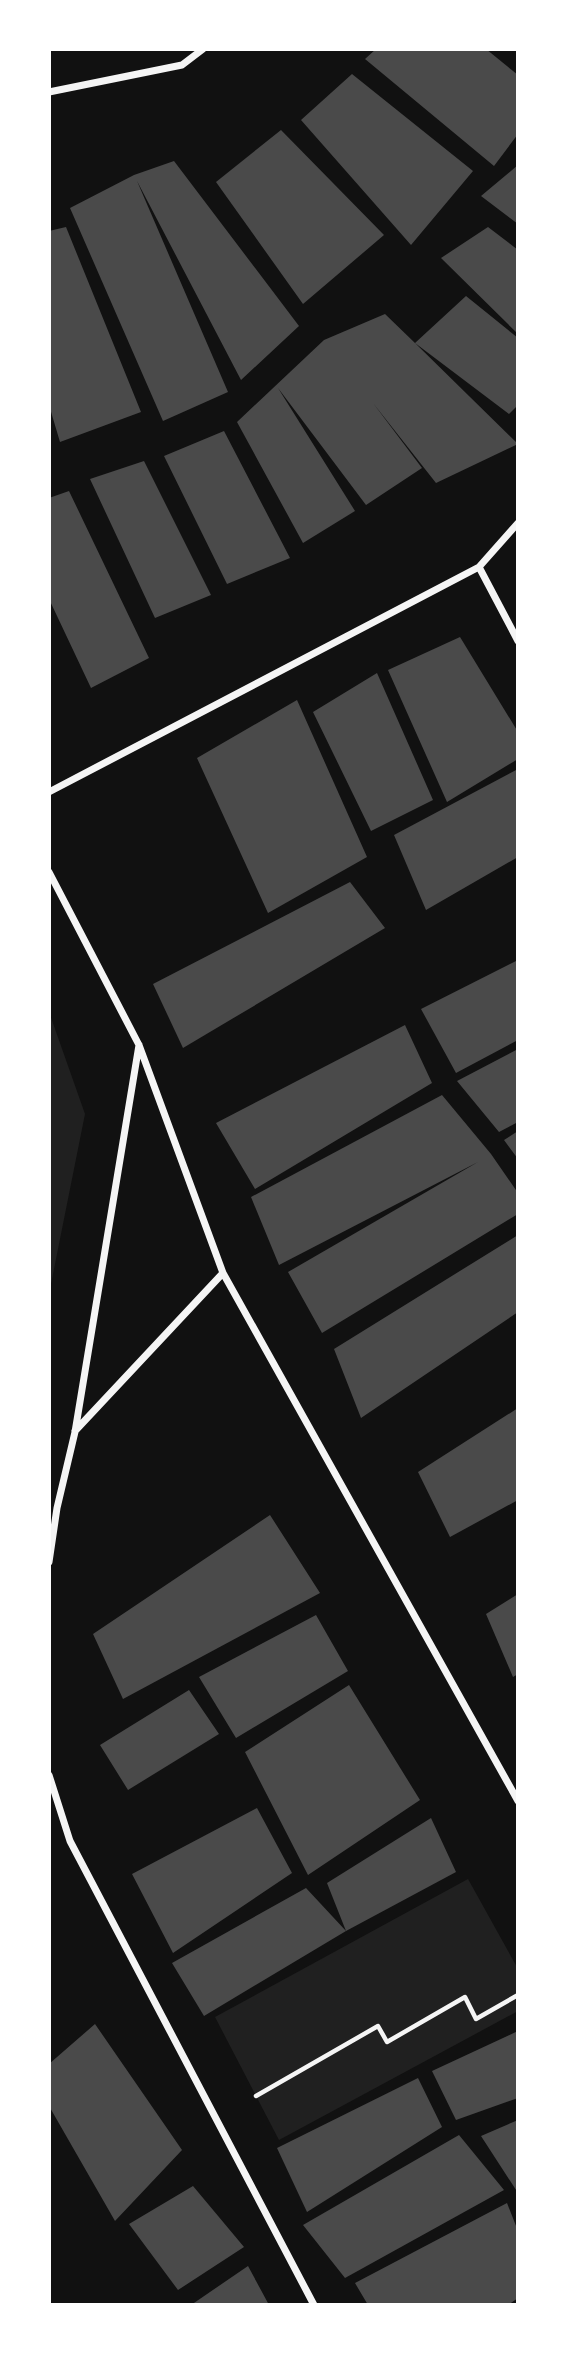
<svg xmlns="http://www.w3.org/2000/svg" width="567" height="2354" font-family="'DM Sans',sans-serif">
	<rect width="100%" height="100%" fill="#111"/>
	<path fill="#202020" d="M 49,1012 L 85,1114 L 49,1294 Z
		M 468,1879 L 518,1969 L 518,2011 L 279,2140 L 215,2017 Z"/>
	<path fill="#4a4a4a" d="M 376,49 L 486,49 L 518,75 L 518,134 L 494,166 L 365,59 Z
		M 352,74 L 473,171 L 411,245 L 301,120 Z
		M 281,130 L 384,235 L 303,304 L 216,182 Z
		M 174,161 L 299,326 L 241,380 L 137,181 L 228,392 L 163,421 L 70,208 L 134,175 Z
		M 518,165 L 518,224 L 481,196 Z
		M 66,227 L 141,412 L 60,442 L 49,405 L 49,231 Z
		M 488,227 L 518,250 L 518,334 L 441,258 Z
		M 466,296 L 518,338 L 518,405 L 509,414 L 415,343 L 518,444 L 436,483 L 373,403 L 422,468 L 366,505 L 278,388 L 355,511 L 303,543 L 237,422 L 324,340 L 385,314 L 415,343 Z
		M 224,431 L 290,558 L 227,584 L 164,456 Z
		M 144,461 L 211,595 L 155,618 L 90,479 Z
		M 69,491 L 149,658 L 91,688 L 49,599 L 49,498 Z
		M 460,637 L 518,732 L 518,759 L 447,802 L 388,670 Z
		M 377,673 L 433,800 L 371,831 L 313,712 Z
		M 297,700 L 367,857 L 268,913 L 197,758 Z
		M 518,769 L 518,857 L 426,910 L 394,835 Z
		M 350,882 L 385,928 L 183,1048 L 153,984 Z
		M 518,960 L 518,1040 L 456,1073 L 421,1009 Z
		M 405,1025 L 432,1083 L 255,1189 L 216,1123 Z
		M 518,1049 L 518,1122 L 499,1132 L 457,1081 Z
		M 442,1095 L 491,1154 L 518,1193 L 518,1214 L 322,1333 L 288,1272 L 478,1162 L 279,1265 L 251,1197 Z
		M 518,1131 L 518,1159 L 504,1140 Z
		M 518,1235 L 518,1312 L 361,1418 L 334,1349 Z
		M 518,1408 L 518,1500 L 450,1537 L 418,1472 Z
		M 270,1515 L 320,1593 L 123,1699 L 93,1634 Z
		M 518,1594 L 518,1674 L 513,1677 L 486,1614 Z
		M 316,1615 L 348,1671 L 236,1738 L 199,1677 Z
		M 349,1685 L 420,1800 L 308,1875 L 245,1752 Z
		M 189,1690 L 219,1734 L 128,1790 L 100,1745 Z
		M 257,1808 L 292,1873 L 173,1953 L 132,1874 Z
		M 431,1818 L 456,1872 L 346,1931 L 204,2016 L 172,1963 L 306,1888 L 346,1931 L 327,1883 Z
		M 95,2024 L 182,2150 L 115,2221 L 49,2106 L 49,2064 Z
		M 518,2031 L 518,2098 L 456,2120 L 432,2071 Z
		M 418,2078 L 442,2127 L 307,2212 L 277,2148 Z
		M 518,2120 L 518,2193 L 481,2136 Z
		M 459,2135 L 504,2190 L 345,2278 L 303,2225 Z
		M 193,2186 L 244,2247 L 178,2290 L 129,2224 Z
		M 507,2203 L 518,2231 L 518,2298 L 508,2305 L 368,2305 L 355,2283 Z
		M 248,2266 L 269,2305 L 191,2305 Z"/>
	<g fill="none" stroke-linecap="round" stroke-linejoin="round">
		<path stroke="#f5f5f5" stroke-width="4.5" d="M 256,2096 L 378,2026 L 387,2042 L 465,1997 L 476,2019 L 518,1995"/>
		<path stroke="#f5f5f5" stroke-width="7" d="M 49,92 L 182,65 L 203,49
			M 479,567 L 518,641
			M 49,792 L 479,567 L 518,523
			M 49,872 L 139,1045 L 223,1273 L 518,1801
			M 75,1431 L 223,1273
			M 49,1562 L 57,1508 L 75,1432 L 139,1045
			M 49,1775 L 70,1841 L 314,2305"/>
	</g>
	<rect width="567" height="2354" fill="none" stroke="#ffffff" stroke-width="102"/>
</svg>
